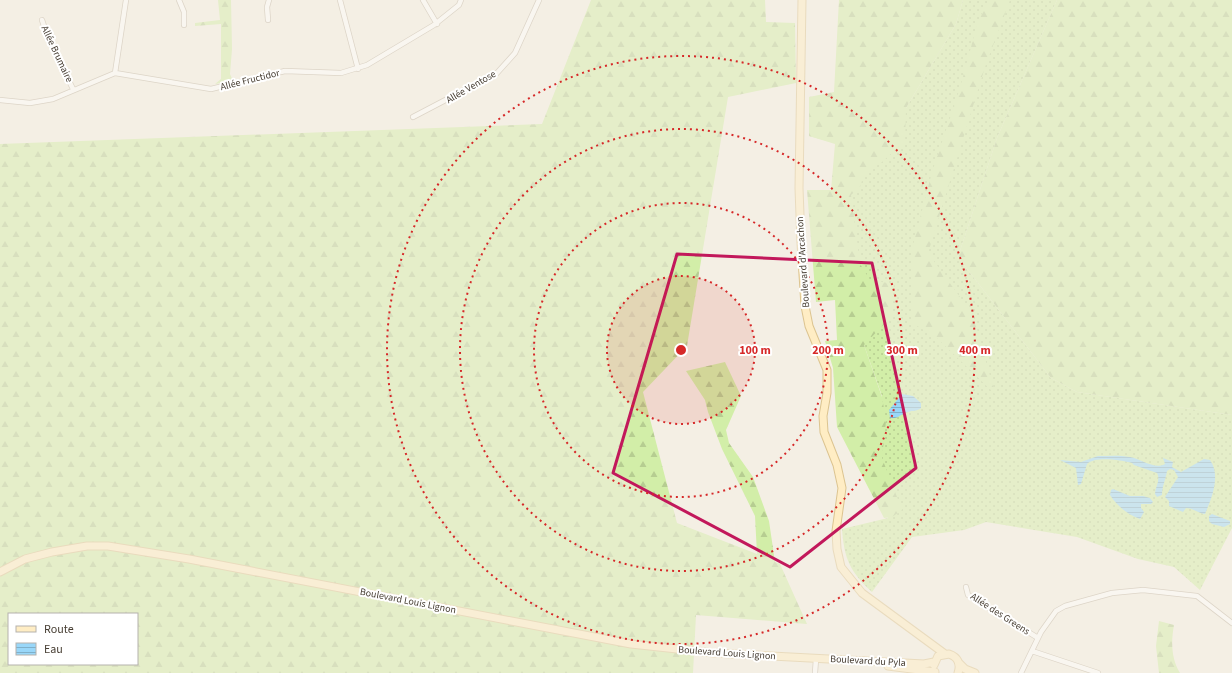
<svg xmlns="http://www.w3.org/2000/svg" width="1232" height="673" font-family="'Source Sans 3',sans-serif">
	<defs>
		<pattern id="grass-dots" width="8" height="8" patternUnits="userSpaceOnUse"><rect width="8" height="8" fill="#d2eea8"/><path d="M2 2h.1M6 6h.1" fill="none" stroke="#b6cd91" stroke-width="1.8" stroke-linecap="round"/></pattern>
		<pattern id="forest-firs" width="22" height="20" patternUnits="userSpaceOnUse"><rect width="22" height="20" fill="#d2eea8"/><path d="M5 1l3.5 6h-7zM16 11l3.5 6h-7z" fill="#b6cd91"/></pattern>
		<pattern id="water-rules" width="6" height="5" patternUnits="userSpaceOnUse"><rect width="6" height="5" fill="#99d7f9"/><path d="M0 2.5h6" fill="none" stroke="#7fb0ca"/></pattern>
	</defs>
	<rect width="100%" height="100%" fill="#f4efe4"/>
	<path fill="url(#grass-dots)" d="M 963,0 L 1057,0 L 997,138 L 958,257 L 1051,378 L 1077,392 L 1232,415 L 1232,528 L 1200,590 L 1174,567 L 1138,559 L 1077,537 L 986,522 L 964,530 L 912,537 L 872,592 C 850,572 844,558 842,529 L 888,518 L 878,494 L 882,396 L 864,345 L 835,143 L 809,136 L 809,97 L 906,108 L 956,24 Z"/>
	<path fill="url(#forest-firs)" fill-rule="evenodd" d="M 218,0 L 231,0 L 232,49 L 230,74 L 233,81 L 215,84 L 221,79 L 221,24 L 195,26 L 195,23 L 220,20 Z
		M 591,0 L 765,0 L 766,22 L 795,23 L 796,83 L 728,97 L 687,346 L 643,392 L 677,523 L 757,554 L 755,516 L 722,449 L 708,412 L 705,400 L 686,371 L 725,362 L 741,396 L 726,430 L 729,443 L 753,477 L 769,521 L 775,562 L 780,564 L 807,624 L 696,615 L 693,673 L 0,673 L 0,144 L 542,124 ZM 9,614 L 137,614 L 137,664 L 9,664 Z
		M 839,0 L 963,0 L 956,24 L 906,108 L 905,141 L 882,162 L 864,174 L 860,187 L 851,195 L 860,264 L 870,280 L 894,284 L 891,317 L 864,345 L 882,397 L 886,421 L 882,458 L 902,510 L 892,517 L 884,518 L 837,427 L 833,368 L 825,341 L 837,340 L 835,300 L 816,302 L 807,190 L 831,190 L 835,144 L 809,136 L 809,97 L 834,92 Z
		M 989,0 L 1010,0 L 985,67 L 928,253 L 973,315 L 995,394 L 938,339 L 911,322 L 911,253 L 932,172 L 960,88 L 978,21 Z
		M 1057,0 L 1232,0 L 1232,415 L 1077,392 L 1051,378 L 958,257 L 997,138 Z
		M 1159,621 L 1174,625 C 1171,641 1171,659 1180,673 L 1159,673 L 1156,646 Z"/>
	<path fill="url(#water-rules)" d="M 902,394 L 913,396 L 921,403 L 921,408 C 916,412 913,410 908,412 C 900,414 899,419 890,418 L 889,410 Z
		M 1098,456 C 1109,456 1119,455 1130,457 C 1141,459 1155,470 1165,464 L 1163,458 L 1173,462 L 1172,467 L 1181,472 L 1204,459 L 1210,460 C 1221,475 1212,498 1205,514 C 1198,513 1193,508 1186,508 L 1183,512 L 1169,506 L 1169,501 L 1165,497 L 1178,477 L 1174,470 L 1170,469 L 1167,471 C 1166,479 1162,486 1162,495 L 1157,497 L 1155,494 C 1155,487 1161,480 1157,473 L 1134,465 L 1132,463 C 1121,460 1095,456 1087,464 L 1081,484 L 1078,485 L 1076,468 L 1060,460 L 1081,462 Z
		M 1113,489 L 1130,496 L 1143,496 L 1150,498 L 1153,502 L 1151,504 L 1141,504 L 1141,508 L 1144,512 L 1140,519 C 1127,514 1118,507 1110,495 L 1111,490 Z
		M 1212,514 L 1230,521 L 1230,524 L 1224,527 L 1212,524 L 1209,521 L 1209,516 Z"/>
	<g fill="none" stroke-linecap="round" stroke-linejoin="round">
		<g stroke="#c1b6a6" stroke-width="6">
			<path id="minor" d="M 179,0 L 184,12 L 184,25
				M 340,0 L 358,69
				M 423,0 L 437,24
				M 42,20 L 48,38 L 73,89
				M 268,20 L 267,7 L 269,0
				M 115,73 L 126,0
				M 0,100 L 30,103 L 53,99 L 115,73 L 211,89 L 285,71 L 341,73 L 367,65 L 434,25 L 459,5 L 461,0
				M 413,117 L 497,73 L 515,53 L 539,0
				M 966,587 L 968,595 L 1038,638
				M 1032,651 L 1098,673
				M 815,673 L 816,659
				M 1021,673 L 1041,632 L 1056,611 L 1065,606 L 1112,593 L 1143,590 L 1197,596 L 1232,623"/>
		</g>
		<g stroke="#dcc490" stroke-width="9">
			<path id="secondary" d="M 802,0 L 799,188 L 801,243 L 805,306 L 809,326 L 827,370 L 827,393 L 823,416 L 824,432 L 837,465 L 842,488 L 836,531 L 837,549 L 841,567 L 862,593 L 945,654
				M 0,572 L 25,559 L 52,552 L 87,546 L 108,546 L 189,559 L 631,644 L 714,653 L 924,664 L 934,662
				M 959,663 L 965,669 L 975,673
				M 934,665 L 938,656 L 949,654 C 958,657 961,664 958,673
				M 888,666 L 935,672"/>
		</g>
		<use href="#minor" stroke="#fff" stroke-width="4.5"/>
		<use href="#secondary" stroke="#ffedc4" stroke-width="7"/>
	</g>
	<path d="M0 0H1232V673H0ZM 677,254 L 872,263 L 916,468 L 790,567 L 613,473 Z" fill="#f4efe4" fill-opacity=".55" fill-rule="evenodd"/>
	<path fill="none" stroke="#c2185b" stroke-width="3" stroke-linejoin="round" d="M 677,254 L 872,263 L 916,468 L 790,567 L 613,473 Z"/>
	<circle cx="681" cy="350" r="74" fill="#d62828" fill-opacity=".12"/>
	<g fill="none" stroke="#d62828" stroke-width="2" stroke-dasharray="2 4">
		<circle cx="681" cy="350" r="74"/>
		<circle cx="681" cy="350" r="147"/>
		<circle cx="681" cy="350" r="221"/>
		<circle cx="681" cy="350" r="294"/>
	</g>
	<g text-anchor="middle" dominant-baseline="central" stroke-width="4" stroke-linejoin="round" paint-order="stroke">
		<g font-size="10" fill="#473e33" stroke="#fff">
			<text transform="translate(57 54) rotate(65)">Allée Brumaire</text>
			<text transform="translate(250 80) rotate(-14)">Allée Fructidor</text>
			<text transform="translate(471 87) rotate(-30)">Allée Ventose</text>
			<text transform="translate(803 262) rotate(-94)">Boulevard d'Arcachon</text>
			<text transform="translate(408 601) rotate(11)">Boulevard Louis Lignon</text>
			<text transform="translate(1000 614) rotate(33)">Allée des Greens</text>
			<text transform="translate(727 653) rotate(4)">Boulevard Louis Lignon</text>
			<text transform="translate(868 661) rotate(3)">Boulevard du Pyla</text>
		</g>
	</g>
	<circle cx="681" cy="350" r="6" fill="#d62828" stroke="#fff" stroke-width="2"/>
	<g font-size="12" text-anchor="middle" font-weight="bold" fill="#d62828" stroke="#fff" stroke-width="4" stroke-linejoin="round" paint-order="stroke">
		<text x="755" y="354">100 m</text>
		<text x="828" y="354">200 m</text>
		<text x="902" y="354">300 m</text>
		<text x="975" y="354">400 m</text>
	</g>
	<rect x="8" y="613" width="130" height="52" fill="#ffffff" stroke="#b5b2ad"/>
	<rect x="16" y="626" width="20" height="6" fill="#ffedc4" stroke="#b5b2ad"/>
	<text x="44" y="633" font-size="12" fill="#473e33">Route</text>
	<rect x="16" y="643" width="20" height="12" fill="url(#water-rules)" stroke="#b5b2ad"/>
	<text x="44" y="653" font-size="12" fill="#473e33">Eau</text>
</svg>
